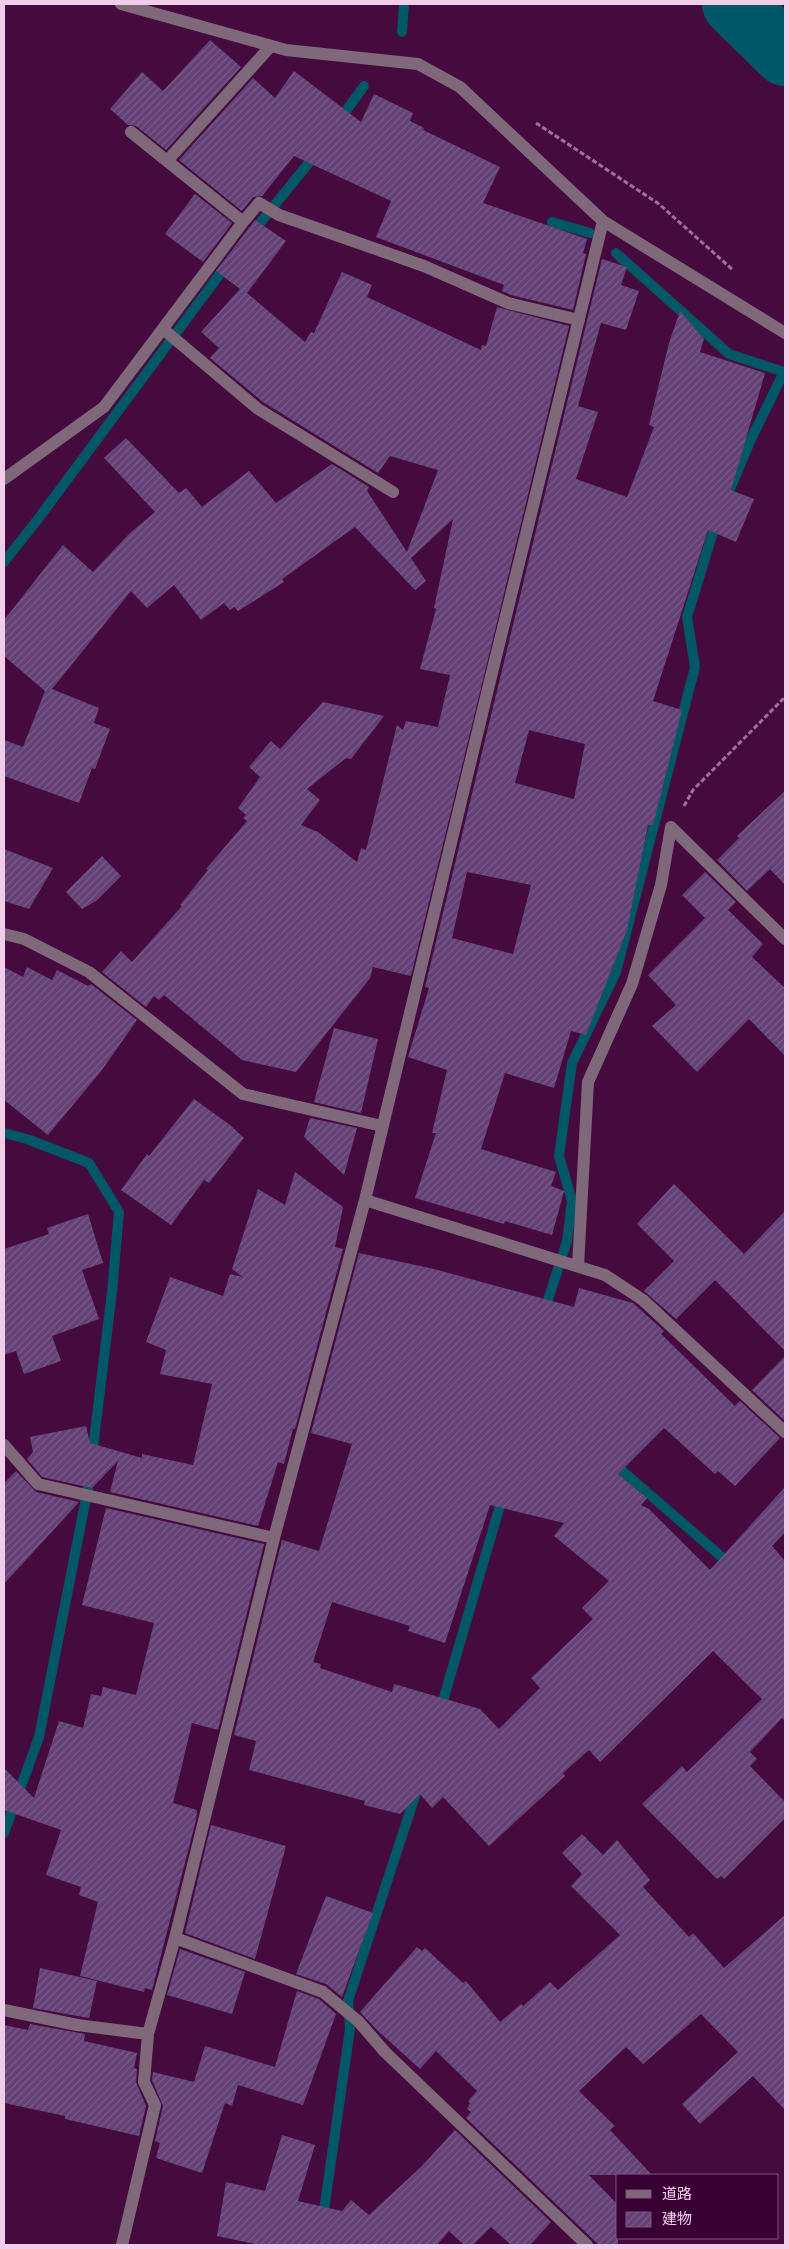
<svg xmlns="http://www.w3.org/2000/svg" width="789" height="2249" font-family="'IBM Plex Sans','Noto Sans JP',sans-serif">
	<defs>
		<pattern id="building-hatch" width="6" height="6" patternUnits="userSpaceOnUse" patternTransform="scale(1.25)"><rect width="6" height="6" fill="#634176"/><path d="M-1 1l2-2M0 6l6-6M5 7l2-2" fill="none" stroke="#7a5b8a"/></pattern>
	</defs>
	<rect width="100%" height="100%" fill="#450b3f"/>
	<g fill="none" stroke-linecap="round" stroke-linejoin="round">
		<path stroke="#005765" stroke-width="10" d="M 402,32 L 404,4
			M 338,122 L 364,86
			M 552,222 L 590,233
			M 251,234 L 316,154
			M 616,253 L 729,354 L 784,372 L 751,439 L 730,489
			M 4,562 L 38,519 L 228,263
			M 4,1133 L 27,1139 L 89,1163 L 119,1212 L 112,1292 L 92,1456
			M 544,1312 L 567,1241 L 572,1201 L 559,1156 L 572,1063 L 616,972 L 695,667 L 687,617 L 717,519
			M 612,1462 L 731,1565
			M 440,1711 L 503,1495
			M 4,1833 L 39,1737 L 88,1488
			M 319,2245 L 350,2029 L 348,2001 L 417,1790"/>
		<path stroke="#005765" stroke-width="64" d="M 734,4 L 785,54"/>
	</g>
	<path fill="url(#building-hatch)" fill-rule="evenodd" d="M 210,40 L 241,67 L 166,150 L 136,126 L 128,125 L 110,109 L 142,72 L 163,91 Z
		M 294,71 L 361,122 L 374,94 L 413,113 L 410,121 L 424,128 L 423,130 L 500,167 L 483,203 L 587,239 L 583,253 L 586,254 L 573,310 L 511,295 L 502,291 L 504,285 L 376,237 L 391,201 L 294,156 L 262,196 L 253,197 L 242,211 L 179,160 L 253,78 L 275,98 Z
		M 195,194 L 232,223 L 203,262 L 165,234 Z
		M 255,220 L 286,241 L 247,293 L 305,342 L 311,332 L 314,333 L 342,272 L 372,285 L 367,297 L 481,350 L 482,345 L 486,346 L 497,307 L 569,326 L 411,976 L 373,967 L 370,978 L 296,1072 L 242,1060 L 164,995 L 159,1000 L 154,996 L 146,1007 L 102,972 L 121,951 L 132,962 L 182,906 L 180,905 L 208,870 L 206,869 L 247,821 L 243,818 L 246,815 L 238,808 L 260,777 L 249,767 L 271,741 L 280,749 L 323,702 L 384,716 L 351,759 L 346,758 L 307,789 L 320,800 L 301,825 L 318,832 L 357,862 L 361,848 L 366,850 L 397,725 L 403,730 L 406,721 L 438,727 L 450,675 L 420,669 L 436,609 L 434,608 L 453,519 L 411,558 L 426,581 L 415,590 L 355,527 L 282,579 L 284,582 L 238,611 L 234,607 L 230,610 L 224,603 L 201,620 L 174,585 L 147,608 L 131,591 L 52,689 L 99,708 L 94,723 L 110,729 L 95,769 L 92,768 L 79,803 L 4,776 L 4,740 L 23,747 L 45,691 L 4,656 L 4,620 L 63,545 L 93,572 L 129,534 L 155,512 L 104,458 L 126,438 L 179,493 L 186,488 L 202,507 L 249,471 L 276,503 L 332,464 L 369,487 L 367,491 L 407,552 L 438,470 L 390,456 L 378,473 L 263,402 L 210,358 L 219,348 L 201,332 L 240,289 L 216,271 Z
		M 602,259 L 627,267 L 621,285 L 639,291 L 626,330 L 601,323 L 578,406 L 598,412 L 576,479 L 627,497 L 654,427 L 649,425 L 669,343 L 680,311 L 704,339 L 700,352 L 765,373 L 731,490 L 754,499 L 736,542 L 708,530 L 653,701 L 682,710 L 653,825 L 648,825 L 627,930 L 586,1035 L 571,1031 L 554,1088 L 505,1073 L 481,1149 L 556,1172 L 551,1186 L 564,1191 L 552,1235 L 505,1221 L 504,1224 L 415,1198 L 436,1133 L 432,1133 L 447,1070 L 408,1057 L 429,988 L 425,987 ZM 529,730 L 585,744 L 574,799 L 515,783 ZM 467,872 L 531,885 L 513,954 L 452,938 Z
		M 785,791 L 785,885 L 770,869 L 747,891 L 717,860 L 739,838 L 737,836 Z
		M 4,849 L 53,868 L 29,909 L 4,901 Z
		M 102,856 L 121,876 L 96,901 L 82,909 L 66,892 Z
		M 705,872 L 736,902 L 728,910 L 763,944 L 752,957 L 785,988 L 785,1056 L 749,1019 L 697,1072 L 652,1026 L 676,1005 L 648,975 L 705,918 L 682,895 Z
		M 4,967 L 23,977 L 27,967 L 52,980 L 57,970 L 88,986 L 91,984 L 137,1020 L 102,1070 L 48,1135 L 4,1100 Z
		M 334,1028 L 378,1039 L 361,1113 L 314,1102 Z
		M 194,1099 L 230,1125 L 244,1138 L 209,1183 L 204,1180 L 171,1225 L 121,1190 L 147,1154 L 149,1156 Z
		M 310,1118 L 357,1128 L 344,1175 L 304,1137 Z
		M 295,1172 L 343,1207 L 335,1247 L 343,1249 L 295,1429 L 293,1429 L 284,1464 L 278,1462 L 258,1526 L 110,1492 L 118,1461 L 92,1488 L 42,1477 L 27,1459 L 33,1452 L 30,1437 L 86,1426 L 90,1443 L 142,1458 L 142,1454 L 193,1465 L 212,1384 L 160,1374 L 166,1350 L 146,1342 L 170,1277 L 223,1296 L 230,1274 L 243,1277 L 232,1269 L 258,1189 L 285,1205 Z
		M 674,1184 L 744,1254 L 785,1211 L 785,1351 L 715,1280 L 676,1319 L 644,1291 L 674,1261 L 637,1224 Z
		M 88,1214 L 103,1263 L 82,1270 L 99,1319 L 52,1336 L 61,1361 L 24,1374 L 16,1351 L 4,1355 L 4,1249 L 49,1234 L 47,1228 Z
		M 359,1253 L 434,1269 L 574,1307 L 579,1288 L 633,1303 L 664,1331 L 661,1334 L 735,1406 L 740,1401 L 780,1438 L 735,1486 L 718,1471 L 715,1474 L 664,1428 L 618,1474 L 647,1498 L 641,1505 L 649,1509 L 710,1570 L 785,1487 L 785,1532 L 772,1546 L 785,1561 L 785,1721 L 782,1718 L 750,1752 L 757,1759 L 750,1766 L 785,1802 L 785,1818 L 724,1879 L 721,1876 L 717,1879 L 642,1804 L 682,1766 L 687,1772 L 762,1699 L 713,1651 L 600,1762 L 589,1750 L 563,1773 L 565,1776 L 489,1846 L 443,1797 L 432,1808 L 420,1794 L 400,1814 L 364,1805 L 365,1801 L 249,1770 L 256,1741 L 234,1735 L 282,1540 L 319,1551 L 352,1444 L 311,1433 ZM 490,1505 L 564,1523 L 554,1536 L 609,1581 L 582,1608 L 593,1619 L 531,1678 L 540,1688 L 499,1729 L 480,1709 L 394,1684 L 392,1692 L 320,1668 L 321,1664 L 313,1662 L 332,1602 L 410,1626 L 408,1631 L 445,1643 Z
		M 785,1356 L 785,1421 L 752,1390 Z
		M 16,1471 L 36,1492 L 79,1502 L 4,1584 L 4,1483 Z
		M 106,1508 L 264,1544 L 218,1730 L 192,1723 L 173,1803 L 197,1810 L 196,1820 L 152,1990 L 145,1988 L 144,1992 L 80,1976 L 98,1902 L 79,1895 L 81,1887 L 46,1875 L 61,1830 L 4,1810 L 4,1768 L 34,1798 L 59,1721 L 83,1728 L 91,1694 L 101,1696 L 103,1687 L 136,1695 L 154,1623 L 82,1605 Z
		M 211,1825 L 286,1846 L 255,1959 L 185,1933 Z
		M 582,1834 L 603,1855 L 617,1840 L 650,1880 L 643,1887 L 689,1937 L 693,1933 L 724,1968 L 785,1915 L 785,2110 L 753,2076 L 700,2124 L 682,2104 L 738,2052 L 701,2014 L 643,2064 L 626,2047 L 579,2091 L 615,2126 L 610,2130 L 652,2175 L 589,2175 L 618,2205 L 618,2245 L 599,2245 L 466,2118 L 471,2112 L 467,2109 L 470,2103 L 468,2101 L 477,2091 L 436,2051 L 420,2069 L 378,2031 L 360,2012 L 417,1947 L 422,1951 L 425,1948 L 463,1983 L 466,1981 L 500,2022 L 521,2004 L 523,2006 L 550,1982 L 558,1990 L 620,1935 L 571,1886 L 582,1874 L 562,1853 Z
		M 326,1896 L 373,1913 L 342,1997 L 326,1984 L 296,1974 Z
		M 180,1949 L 245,1972 L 232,2014 L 167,1995 Z
		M 40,1968 L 97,1981 L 89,2018 L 33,2008 Z
		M 297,1991 L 319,1999 L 336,2014 L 303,2105 L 238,2085 L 232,2106 L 225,2103 L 202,2173 L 156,2158 L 160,2143 L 155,2141 L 163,2106 L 152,2080 L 153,2072 L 194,2082 L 205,2046 L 275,2067 Z
		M 30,2024 L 85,2034 L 84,2041 L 137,2053 L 134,2068 L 137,2069 L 136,2082 L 146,2106 L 139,2136 L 65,2119 L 65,2116 L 4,2103 L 4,2025 L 28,2030 Z
		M 455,2130 L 551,2222 L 530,2245 L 511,2245 L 491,2227 L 473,2245 L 464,2245 L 449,2231 L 437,2245 L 260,2245 L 217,2236 L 226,2182 L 265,2191 L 282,2135 L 315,2145 L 298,2201 L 342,2211 L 351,2200 L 369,2215 L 421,2167 Z"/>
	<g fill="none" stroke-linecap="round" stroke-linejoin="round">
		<path stroke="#9f7198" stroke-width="3" stroke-dasharray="5 2.5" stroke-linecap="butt" d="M 536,123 L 659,204 L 733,270
			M 684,806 L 693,790 L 785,697"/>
		<path stroke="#80687b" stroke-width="12" d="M 121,4 L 286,50 L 418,64 L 460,87 L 603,221
			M 131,132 L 243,222 L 259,203 L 279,215 L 424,266 L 508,303 L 579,320
			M 167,161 L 270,47
			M 163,329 L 258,409 L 393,492
			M 4,479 L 104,407 L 243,222
			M 671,827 L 785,939
			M 4,934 L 24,939 L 89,972 L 243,1094 L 382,1126
			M 365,1200 L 605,1275 L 643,1300 L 785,1432
			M 578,1266 L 588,1082 L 632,984 L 661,885 L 671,827
			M 4,1445 L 38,1484 L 274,1538
			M 175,1938 L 323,1992 L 358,2021 L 385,2052 L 587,2245
			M 4,2010 L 77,2025 L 148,2034 L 175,1938 L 274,1538 L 365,1200 L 488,689 L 603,221 L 785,333
			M 122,2245 L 155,2105 L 144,2082 L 148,2034"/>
	</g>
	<rect width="789" height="2249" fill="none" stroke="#f0cde9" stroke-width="10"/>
	<rect x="616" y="2174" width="162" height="65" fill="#390034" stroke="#82527c"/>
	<rect x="626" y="2190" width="25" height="8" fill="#80687b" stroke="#82527c"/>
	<text x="662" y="2199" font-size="15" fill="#f0cde9">道路</text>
	<rect x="626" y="2212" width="25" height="15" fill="url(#building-hatch)" stroke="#82527c"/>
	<text x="662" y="2224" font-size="15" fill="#f0cde9">建物</text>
</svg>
